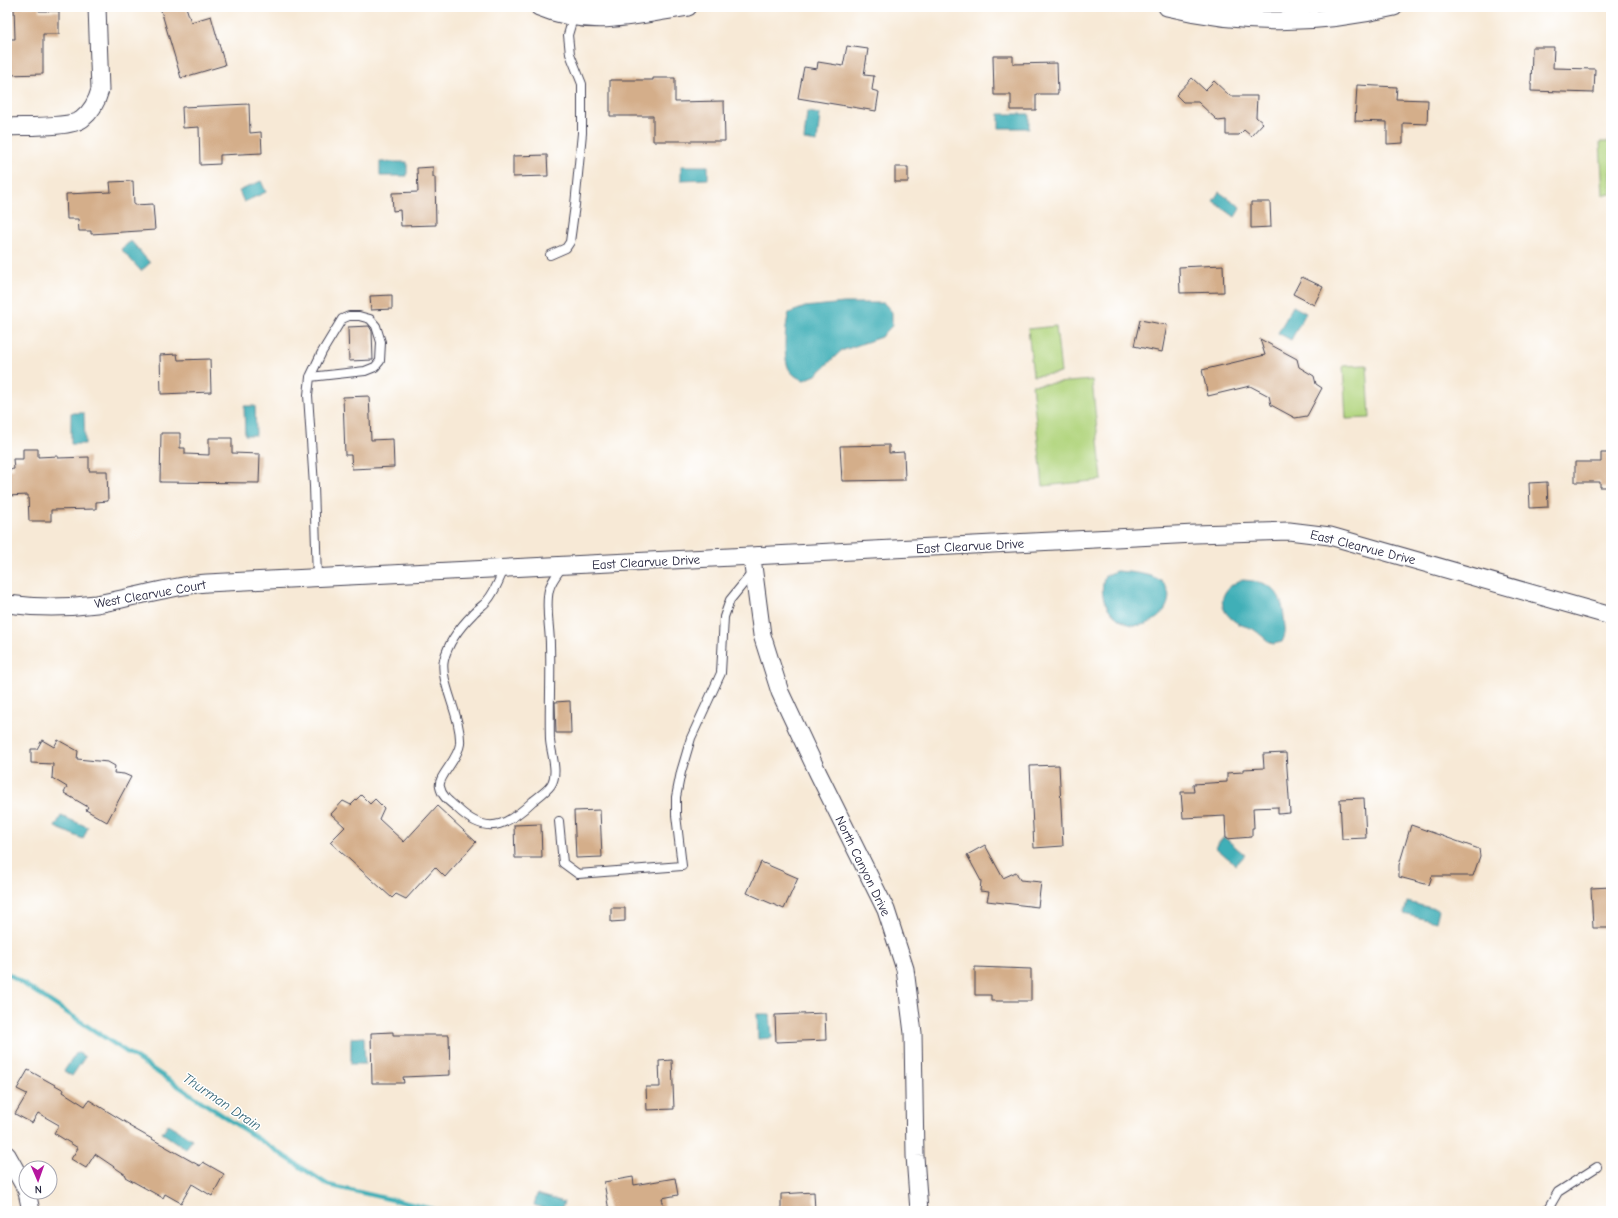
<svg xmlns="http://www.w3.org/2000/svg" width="1618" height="1218" font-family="'Comic Neue',sans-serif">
	<rect width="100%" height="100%" fill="#fff"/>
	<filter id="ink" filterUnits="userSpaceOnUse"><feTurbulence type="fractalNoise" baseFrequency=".025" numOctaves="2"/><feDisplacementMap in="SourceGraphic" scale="8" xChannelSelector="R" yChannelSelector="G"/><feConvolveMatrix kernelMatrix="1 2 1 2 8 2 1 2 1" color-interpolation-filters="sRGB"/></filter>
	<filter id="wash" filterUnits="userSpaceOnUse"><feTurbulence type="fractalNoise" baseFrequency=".012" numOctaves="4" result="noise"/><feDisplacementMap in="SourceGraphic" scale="16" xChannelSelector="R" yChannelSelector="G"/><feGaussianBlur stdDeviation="0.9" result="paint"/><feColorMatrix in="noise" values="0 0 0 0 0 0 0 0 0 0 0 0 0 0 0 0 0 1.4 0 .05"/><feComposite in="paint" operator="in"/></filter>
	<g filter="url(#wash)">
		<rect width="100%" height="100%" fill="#f7e9d6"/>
		<path fill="#b0d47c" stroke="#697b5c" d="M 1600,142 L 1611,142 L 1611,194 L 1603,195 Z
			M 1056,326 L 1061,373 L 1033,376 L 1028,329 Z
			M 1367,365 L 1370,418 L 1346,419 L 1343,366 Z
			M 1092,380 L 1102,480 L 1043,486 L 1032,385 Z"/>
		<path fill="#3fafb7" stroke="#306879" d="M 807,112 L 820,114 L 817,142 L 804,140 Z
			M 999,114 L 1029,114 L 1029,128 L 999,128 Z
			M 380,162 L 407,162 L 407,176 L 380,176 Z
			M 681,166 L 708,166 L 708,179 L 681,180 Z
			M 261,181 L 266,192 L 244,202 L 239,191 Z
			M 1219,192 L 1241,207 L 1235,217 L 1213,201 Z
			M 131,241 L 150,263 L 141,271 L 121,249 Z
			M 844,303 L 884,303 L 892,312 L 892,326 L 881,337 L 841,351 L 816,375 L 804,380 C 797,378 791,374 788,367 C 783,355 785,324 789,313 L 805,307 Z
			M 1293,306 L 1306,313 L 1291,340 L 1278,333 Z
			M 244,406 L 255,406 L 256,435 L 245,435 Z
			M 71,413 L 84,413 L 85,444 L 71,444 Z
			M 1116,571 C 1129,572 1144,573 1156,578 C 1192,596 1144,650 1111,612 C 1102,601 1100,589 1105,576 Z
			M 1241,580 C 1269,581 1282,589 1284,618 C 1285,629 1287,632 1282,642 L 1273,644 C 1265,640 1261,634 1253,629 C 1249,627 1243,626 1239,624 C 1216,611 1217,590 1241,580 Z
			M 61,816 L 88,827 L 83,839 L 55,827 Z
			M 1224,837 L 1245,855 L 1236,865 L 1215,847 Z
			M 1407,902 L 1439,910 L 1436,922 L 1404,914 Z
			M 757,1014 L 770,1014 L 772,1038 L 758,1039 Z
			M 364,1037 L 365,1064 L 351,1064 L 351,1038 Z
			M 77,1052 L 85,1057 L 72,1076 L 64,1071 Z
			M 168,1124 L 192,1139 L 186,1149 L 162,1133 Z
			M 537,1194 L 564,1202 L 561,1211 L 551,1211 L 534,1205 Z"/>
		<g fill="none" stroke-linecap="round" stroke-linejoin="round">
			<path stroke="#3fafb7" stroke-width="4.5" d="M 7,973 L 328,1185 L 441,1211"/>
		</g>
		<g id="blocks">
			<path fill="#d4ae8a" d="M 14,7 L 39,7 L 39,11 L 59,11 L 59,34 L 43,34 L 43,74 L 7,75 L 7,39 L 15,39 Z
				M 160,7 L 186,7 L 191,22 L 211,16 L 225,65 L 181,78 Z
				M 847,46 L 868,49 L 864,75 L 874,76 L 872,90 L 879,92 L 876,111 L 798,98 L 804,67 L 817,69 L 818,62 L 843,66 Z
				M 1532,47 L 1554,47 L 1553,68 L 1595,69 L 1594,93 L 1531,91 Z
				M 993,56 L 1013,56 L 1013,64 L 1057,63 L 1058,94 L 1036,94 L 1036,110 L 1011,110 L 1011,95 L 994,95 Z
				M 653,78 L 675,78 L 675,102 L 724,101 L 725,141 L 653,141 L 653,116 L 610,116 L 610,80 L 653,80 Z
				M 1192,78 L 1205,90 L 1214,81 L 1230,96 L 1257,96 L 1256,117 L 1263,123 L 1251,136 L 1244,130 L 1239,135 L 1226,135 L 1226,120 L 1218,121 L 1198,102 L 1183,102 L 1176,95 Z
				M 1357,85 L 1397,87 L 1396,99 L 1428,100 L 1427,124 L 1403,123 L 1403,143 L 1387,144 L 1387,122 L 1355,121 Z
				M 249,104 L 250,133 L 261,132 L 262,153 L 220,155 L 220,164 L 200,165 L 199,127 L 183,128 L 182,107 Z
				M 547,155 L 548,176 L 513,177 L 513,156 Z
				M 433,167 L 433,177 L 435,177 L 436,225 L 401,226 L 400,210 L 393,211 L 392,193 L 418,192 L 417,168 Z
				M 895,167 L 908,167 L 908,182 L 895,182 Z
				M 133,181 L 134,205 L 153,204 L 155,230 L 91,234 L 91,231 L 79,231 L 78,219 L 67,219 L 66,194 L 111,192 L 110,182 Z
				M 1251,202 L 1270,202 L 1271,227 L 1251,228 Z
				M 1223,265 L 1224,292 L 1180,293 L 1179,267 Z
				M 1302,277 L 1323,287 L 1314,305 L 1293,294 Z
				M 392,295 L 392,309 L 371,310 L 370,296 Z
				M 1140,320 L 1167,325 L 1162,352 L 1134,346 Z
				M 369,326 L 372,331 L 373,360 L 349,361 L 348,327 Z
				M 1260,339 L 1297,359 L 1299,367 L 1314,376 L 1316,384 L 1322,388 L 1307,416 L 1295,418 L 1271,405 L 1269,396 L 1250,386 L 1208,396 L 1202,370 L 1265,355 Z
				M 177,354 L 178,360 L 210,359 L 211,392 L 161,394 L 160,355 Z
				M 369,396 L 371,440 L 393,439 L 394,467 L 352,469 L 351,455 L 345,455 L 343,397 Z
				M 161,433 L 180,433 L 180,448 L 185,448 L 185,454 L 209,455 L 209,438 L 232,438 L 232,453 L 260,454 L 259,483 L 160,482 Z
				M 889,445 L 889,453 L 904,452 L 905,480 L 842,481 L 840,446 Z
				M 23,449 L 38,449 L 38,457 L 58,456 L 58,458 L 89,457 L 89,471 L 107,471 L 108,501 L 96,502 L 96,509 L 51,510 L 51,521 L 29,521 L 28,495 L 7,496 L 7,470 L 14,469 L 13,459 L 23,459 Z
				M 1601,453 L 1611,453 L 1611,487 L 1600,487 L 1600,482 L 1575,482 L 1575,462 L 1601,462 Z
				M 1547,482 L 1548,507 L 1530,508 L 1529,483 Z
				M 570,701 L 571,733 L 556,733 L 555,702 Z
				M 42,740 L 54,747 L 58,740 L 78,751 L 77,759 L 108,762 L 115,766 L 114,773 L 124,774 L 131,777 L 107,822 L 86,810 L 88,807 L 64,793 L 67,787 L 52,778 L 53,764 L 31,763 L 31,749 L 37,749 Z
				M 1286,753 L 1290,813 L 1278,814 L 1278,807 L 1253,808 L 1254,828 L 1252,828 L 1252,837 L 1226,839 L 1225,816 L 1183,818 L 1181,792 L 1194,792 L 1193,784 L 1227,782 L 1227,773 L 1243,772 L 1243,769 L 1264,768 L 1263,754 Z
				M 1059,765 L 1063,846 L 1034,848 L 1030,766 Z
				M 361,795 L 370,804 L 375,799 L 384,808 L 379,819 L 404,842 L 437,806 L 476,842 L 445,877 L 435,867 L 406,899 L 396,894 L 392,898 L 330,842 L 345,827 L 331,814 L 343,801 L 351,805 Z
				M 1364,798 L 1366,838 L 1342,839 L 1340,799 Z
				M 600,810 L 602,857 L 576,858 L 574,811 Z
				M 541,824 L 542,858 L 515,858 L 514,825 Z
				M 1411,825 L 1479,849 L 1480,856 L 1473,876 L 1432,876 L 1429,885 L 1399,877 L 1399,865 Z
				M 985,845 L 1003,878 L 1016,872 L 1020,880 L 1041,882 L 1038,907 L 987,901 L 989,892 L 980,891 L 981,881 L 967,855 Z
				M 761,862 L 798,878 L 784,909 L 747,893 Z
				M 1611,887 L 1611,928 L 1593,928 L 1591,888 Z
				M 611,908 L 625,908 L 625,921 L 611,922 Z
				M 975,967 L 1031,969 L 1031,1001 L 991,1001 L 991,995 L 975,995 Z
				M 825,1013 L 826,1040 L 776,1042 L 775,1015 Z
				M 393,1032 L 393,1035 L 449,1035 L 450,1075 L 403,1077 L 404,1083 L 372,1083 L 371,1033 Z
				M 672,1060 L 674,1109 L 647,1110 L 646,1087 L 660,1087 L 659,1061 Z
				M 28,1070 L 64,1090 L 63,1092 L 85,1106 L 89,1100 L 130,1125 L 129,1126 L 200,1166 L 203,1162 L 224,1174 L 212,1196 L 192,1184 L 181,1203 L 165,1194 L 163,1198 L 125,1177 L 126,1175 L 95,1154 L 86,1168 L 71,1159 L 78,1148 L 54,1133 L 59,1125 L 38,1113 L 32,1123 L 15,1114 L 27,1094 L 17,1089 Z
				M 633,1177 L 634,1185 L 675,1178 L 678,1195 L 662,1198 L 665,1211 L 609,1211 L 604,1182 Z
				M 814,1192 L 815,1211 L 781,1211 L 781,1194 Z"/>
		</g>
	</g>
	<g filter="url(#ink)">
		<use href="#blocks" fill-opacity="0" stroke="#424052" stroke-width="1"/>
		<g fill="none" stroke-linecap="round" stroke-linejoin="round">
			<g stroke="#424052" stroke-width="10">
				<path id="lane" d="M 550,255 L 566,248 L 570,242 L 575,205 L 582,133 L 582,84 L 570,54 L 568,35 L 573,18
					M 310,377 L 365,371 L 375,367 L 380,361 L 381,342 L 376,326 L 370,319 L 359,316 L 349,316 L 342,319 L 322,352 L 310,377 L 308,395 L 314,486 L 317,578
					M 504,569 C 499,580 495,592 487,601 C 483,606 477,609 473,614 C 461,626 448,643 444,660 C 439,681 462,718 460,744 C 458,760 437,777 440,787 C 442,797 450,802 457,808 C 486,836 506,827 533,801 C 538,797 547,791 551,785 C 559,772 551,754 550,740 C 549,708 551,676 550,645 C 550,627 545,607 549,590 C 551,581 558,573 563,566
					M 559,821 L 563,863 L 578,874 L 682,866 L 676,815 L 676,797 L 681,772 L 691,738 L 721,673 L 724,617 L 730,600 L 752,573
					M 1547,1211 L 1558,1192 L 1597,1167"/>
			</g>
			<g stroke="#424052" stroke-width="19">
				<path id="street" d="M 539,7 C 591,29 635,15 688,7
					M 1167,7 C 1241,25 1319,25 1394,7
					M 7,127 C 23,126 71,128 82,119 C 91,112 97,101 100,90 L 97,7
					M 752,558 L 762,635 L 780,692 L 818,773 L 886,910 L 905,969 L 913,1033 L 915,1156 L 919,1211
					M 7,604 C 37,608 66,608 96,604 C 133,598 169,586 207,583 L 1195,534 L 1289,531 L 1330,536 L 1611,616
					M 7,1155 L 26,1189
					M 27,1192 L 31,1211"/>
			</g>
			<use href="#lane" stroke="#fff" stroke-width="8"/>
			<use href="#street" stroke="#fff" stroke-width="17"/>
		</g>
	</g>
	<g text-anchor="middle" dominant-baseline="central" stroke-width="3" stroke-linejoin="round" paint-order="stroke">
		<g font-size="13" fill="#22223b" stroke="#fff">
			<text transform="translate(970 546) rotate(-3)">East Clearvue Drive</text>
			<text transform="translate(1363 547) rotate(14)">East Clearvue Drive</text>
			<text transform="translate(646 562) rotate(-3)">East Clearvue Drive</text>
			<text transform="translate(150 594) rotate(-10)">West Clearvue Court</text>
			<text transform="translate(863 866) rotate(64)">North Canyon Drive</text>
		</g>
		<g font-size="14" font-style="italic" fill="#2f6173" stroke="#fff">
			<text transform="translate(222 1102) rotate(34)">Thurman Drain</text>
		</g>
	</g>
	<rect width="1618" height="1218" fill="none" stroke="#fff" stroke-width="24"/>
	<g transform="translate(38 1180) rotate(178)"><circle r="19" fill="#ffffff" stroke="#a7a7b1"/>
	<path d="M0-3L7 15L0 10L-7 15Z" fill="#b5179e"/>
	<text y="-6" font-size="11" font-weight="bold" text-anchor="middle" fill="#22223b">N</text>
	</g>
</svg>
